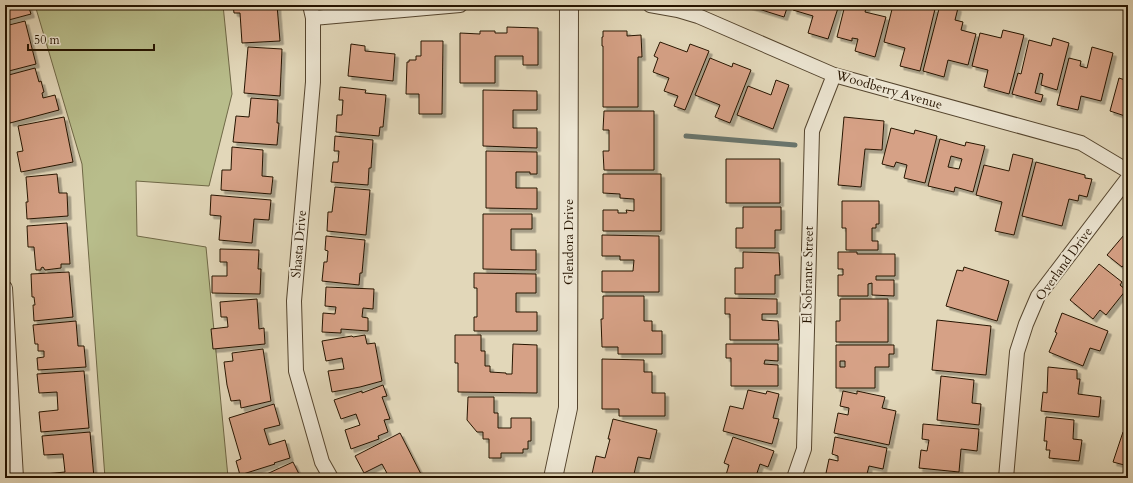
<svg xmlns="http://www.w3.org/2000/svg" width="1133" height="483" font-family="Cardo,serif">
	<defs>
		<filter id="shadow"><feDropShadow dx="3.5" dy="3.5" stdDeviation="0" flood-color="#0004"/></filter>
	</defs>
	<rect width="100%" height="100%" fill="#e2d7b9"/>
	<filter id="stains"><feTurbulence type="fractalNoise" baseFrequency=".005" numOctaves="4"/><feColorMatrix values="0 0 0 0 .2 0 0 0 0 .09 0 0 0 0 .02 0 0 0 .5 -.17"/></filter>
	<radialGradient id="worn" r=".72"><stop offset=".6" stop-color="#630" stop-opacity="0"/><stop offset="1" stop-color="#630" stop-opacity=".3"/></radialGradient>
	<path fill="#b8bd8b" stroke="#6f6846" d="M 35,5 L 223,5 L 232,94 L 209,186 L 136,181 L 137,236 L 206,247 L 228,477 L 225,478 L 105,478 L 82,164 Z"/>
	<g fill="none" stroke-linecap="round" stroke-linejoin="round">
		<path stroke="#69766e" stroke-width="5" d="M 686,136 L 795,145"/>
	</g>
	<path fill="#d6a186" stroke="#261400" fill-rule="evenodd" filter="url(#shadow)" d="M 5,5 L 28,5 L 31,14 L 5,21 Z
		M 233,5 L 277,5 L 280,41 L 242,43 L 240,13 L 234,13 Z
		M 746,5 L 763,5 L 763,6 L 768,8 L 769,5 L 788,5 L 784,17 Z
		M 794,5 L 839,5 L 828,39 L 808,33 L 813,16 L 793,10 Z
		M 845,5 L 867,5 L 865,12 L 886,17 L 875,57 L 855,51 L 858,39 L 852,38 L 852,41 L 837,37 Z
		M 893,5 L 919,5 L 935,9 L 920,71 L 900,66 L 905,48 L 884,42 Z
		M 940,5 L 947,5 L 958,8 L 955,20 L 963,22 L 961,30 L 976,34 L 968,65 L 948,60 L 944,77 L 923,71 Z
		M 25,21 L 36,64 L 5,72 L 5,26 Z
		M 507,27 L 538,28 L 538,65 L 523,65 L 523,56 L 495,56 L 495,83 L 460,83 L 460,33 L 480,34 L 480,31 L 495,31 L 495,33 L 507,33 Z
		M 1003,30 L 1024,35 L 1009,94 L 984,87 L 988,70 L 972,66 L 980,33 L 1001,38 Z
		M 603,31 L 627,31 L 627,36 L 641,35 L 642,57 L 638,57 L 638,107 L 603,107 L 603,46 L 602,46 L 602,37 L 603,37 Z
		M 1053,38 L 1069,43 L 1057,90 L 1041,85 L 1043,74 L 1040,73 L 1035,93 L 1043,95 L 1041,102 L 1012,94 L 1018,73 L 1021,74 L 1029,40 L 1051,46 Z
		M 421,41 L 443,41 L 442,114 L 419,114 L 419,94 L 406,94 L 407,62 L 409,62 L 409,60 L 416,60 L 416,56 L 421,56 Z
		M 660,42 L 687,52 L 690,44 L 709,51 L 685,110 L 674,106 L 678,96 L 664,91 L 669,78 L 653,72 L 658,58 L 654,56 Z
		M 351,44 L 365,46 L 365,51 L 395,54 L 393,81 L 348,76 Z
		M 248,47 L 282,49 L 280,96 L 244,93 Z
		M 1092,47 L 1113,53 L 1101,101 L 1081,96 L 1078,110 L 1057,105 L 1069,58 L 1081,61 L 1080,66 L 1087,68 Z
		M 710,58 L 732,67 L 733,63 L 751,70 L 730,123 L 715,117 L 720,105 L 695,95 Z
		M 35,68 L 39,82 L 41,81 L 44,92 L 42,93 L 43,98 L 55,95 L 59,110 L 10,123 L 5,105 L 9,103 L 5,87 L 5,76 Z
		M 1119,78 L 1128,81 L 1128,119 L 1125,118 L 1125,116 L 1110,111 Z
		M 776,80 L 789,85 L 773,129 L 737,115 L 748,86 L 771,95 Z
		M 340,87 L 366,90 L 365,93 L 386,95 L 383,127 L 380,127 L 379,136 L 336,132 L 337,115 L 342,115 L 343,100 L 339,100 Z
		M 483,90 L 537,91 L 537,110 L 513,110 L 513,128 L 537,128 L 537,148 L 483,146 Z
		M 251,98 L 278,100 L 277,123 L 279,123 L 277,145 L 233,142 L 236,116 L 249,117 Z
		M 604,111 L 654,111 L 654,170 L 604,170 L 603,151 L 609,151 L 609,130 L 603,130 Z
		M 64,117 L 73,162 L 21,172 L 17,152 L 23,151 L 18,126 Z
		M 844,117 L 884,121 L 882,150 L 865,149 L 861,187 L 838,185 Z
		M 891,128 L 914,134 L 915,130 L 937,136 L 925,183 L 904,178 L 907,165 L 896,162 L 894,167 L 882,164 Z
		M 335,136 L 373,140 L 371,168 L 369,168 L 368,185 L 331,182 L 333,162 L 338,162 L 339,151 L 334,151 Z
		M 940,139 L 965,146 L 966,142 L 985,146 L 973,192 L 955,187 L 954,192 L 928,186 ZM 951,156 L 962,159 L 959,169 L 948,167 Z
		M 232,147 L 263,150 L 262,176 L 273,177 L 271,194 L 221,190 L 222,170 L 231,170 Z
		M 486,151 L 537,152 L 537,174 L 530,174 L 530,172 L 516,172 L 516,188 L 537,188 L 537,209 L 486,208 Z
		M 1013,154 L 1033,159 L 1014,235 L 995,231 L 1002,202 L 976,195 L 984,165 L 1009,171 Z
		M 726,159 L 780,159 L 780,203 L 726,203 Z
		M 1036,162 L 1085,175 L 1085,178 L 1092,179 L 1087,197 L 1079,195 L 1078,201 L 1069,199 L 1062,226 L 1022,216 Z
		M 57,174 L 59,193 L 67,193 L 68,216 L 27,219 L 26,202 L 28,202 L 26,177 Z
		M 603,174 L 661,174 L 661,231 L 603,231 L 603,210 L 618,210 L 618,213 L 627,213 L 626,210 L 634,211 L 634,199 L 620,198 L 620,194 L 603,193 Z
		M 335,187 L 370,190 L 366,235 L 327,231 L 328,212 L 332,212 Z
		M 211,195 L 271,200 L 269,220 L 254,219 L 252,243 L 219,240 L 221,216 L 210,215 Z
		M 842,201 L 879,201 L 879,224 L 876,224 L 876,228 L 872,228 L 872,241 L 878,241 L 878,250 L 846,250 L 846,228 L 842,228 Z
		M 743,207 L 781,207 L 781,230 L 775,230 L 775,248 L 736,248 L 736,228 L 743,228 Z
		M 483,214 L 532,214 L 532,229 L 511,229 L 511,250 L 536,250 L 536,270 L 483,269 Z
		M 67,223 L 70,264 L 61,264 L 61,268 L 45,270 L 43,267 L 41,268 L 41,270 L 36,270 L 34,247 L 28,247 L 27,226 Z
		M 602,235 L 659,236 L 659,292 L 602,292 L 602,271 L 633,271 L 634,260 L 620,260 L 620,256 L 602,256 Z
		M 1124,235 L 1128,238 L 1128,260 L 1122,267 L 1107,255 Z
		M 326,236 L 365,240 L 362,273 L 360,273 L 359,285 L 322,281 L 324,262 L 327,262 L 328,251 L 325,250 Z
		M 220,249 L 259,250 L 258,269 L 261,269 L 260,294 L 212,293 L 212,276 L 227,276 L 227,262 L 220,262 Z
		M 743,252 L 779,253 L 780,275 L 775,275 L 775,294 L 735,294 L 735,268 L 743,268 Z
		M 838,252 L 857,252 L 857,254 L 895,254 L 895,276 L 876,276 L 876,280 L 894,280 L 894,296 L 872,295 L 872,283 L 868,284 L 868,296 L 838,296 L 838,275 L 843,275 L 843,269 L 838,269 Z
		M 1099,264 L 1122,282 L 1120,285 L 1126,290 L 1106,315 L 1100,310 L 1093,319 L 1070,300 Z
		M 964,267 L 1009,281 L 997,321 L 946,306 L 957,270 L 963,271 Z
		M 69,272 L 73,317 L 34,321 L 33,305 L 35,305 L 34,297 L 32,297 L 31,274 Z
		M 474,273 L 536,274 L 536,293 L 516,293 L 516,312 L 537,312 L 537,331 L 474,331 L 474,317 L 477,317 L 477,288 L 474,288 Z
		M 326,287 L 374,289 L 373,309 L 363,308 L 362,317 L 368,318 L 368,331 L 341,329 L 341,333 L 322,332 L 323,313 L 335,314 L 336,307 L 325,306 Z
		M 603,296 L 644,296 L 644,321 L 652,321 L 652,331 L 662,331 L 662,354 L 618,354 L 618,347 L 602,347 L 601,319 L 603,319 Z
		M 725,298 L 777,299 L 777,314 L 762,314 L 762,320 L 778,321 L 779,340 L 730,340 L 730,314 L 725,314 Z
		M 257,299 L 259,329 L 264,328 L 265,344 L 213,349 L 211,329 L 228,327 L 227,317 L 221,317 L 220,302 Z
		M 840,299 L 888,299 L 888,342 L 836,342 L 836,321 L 840,321 Z
		M 1062,313 L 1108,331 L 1100,351 L 1090,348 L 1083,366 L 1049,352 L 1057,333 L 1055,332 Z
		M 937,320 L 991,326 L 986,375 L 932,370 Z
		M 76,321 L 78,346 L 84,346 L 86,367 L 38,370 L 37,358 L 44,357 L 44,351 L 38,351 L 38,344 L 35,344 L 33,325 Z
		M 365,335 L 367,344 L 375,343 L 382,381 L 360,387 L 332,392 L 328,371 L 344,369 L 342,358 L 326,361 L 322,341 L 352,336 L 353,337 Z
		M 455,335 L 481,335 L 481,351 L 485,351 L 485,366 L 490,366 L 490,372 L 506,373 L 506,374 L 512,374 L 513,344 L 537,345 L 537,393 L 458,392 L 458,363 L 455,363 Z
		M 726,344 L 778,344 L 778,361 L 765,360 L 764,364 L 778,365 L 778,386 L 731,386 L 731,358 L 726,358 Z
		M 836,345 L 894,345 L 894,354 L 889,354 L 889,367 L 875,367 L 875,388 L 836,388 ZM 840,361 L 845,361 L 845,367 L 840,367 Z
		M 263,349 L 271,401 L 241,408 L 240,400 L 231,401 L 227,385 L 224,362 L 233,361 L 232,353 Z
		M 602,359 L 644,360 L 644,372 L 652,372 L 652,393 L 665,393 L 665,416 L 619,416 L 619,409 L 602,409 Z
		M 1048,367 L 1077,370 L 1077,379 L 1080,379 L 1078,394 L 1101,397 L 1099,417 L 1041,411 L 1043,392 L 1047,393 Z
		M 84,371 L 89,428 L 41,432 L 39,412 L 58,410 L 57,392 L 39,393 L 37,374 Z
		M 941,376 L 974,380 L 972,403 L 981,404 L 979,425 L 937,420 Z
		M 383,385 L 387,396 L 382,397 L 390,419 L 384,420 L 388,432 L 378,436 L 379,439 L 351,449 L 345,430 L 360,425 L 356,414 L 341,419 L 334,400 L 362,391 L 362,393 Z
		M 748,390 L 766,394 L 767,391 L 779,394 L 773,418 L 779,419 L 772,444 L 723,431 L 730,406 L 743,409 Z
		M 843,391 L 857,394 L 857,391 L 885,397 L 882,408 L 896,411 L 889,445 L 834,433 L 838,413 L 848,415 L 849,408 L 840,406 Z
		M 468,397 L 494,397 L 494,413 L 498,413 L 498,428 L 511,428 L 511,418 L 531,418 L 531,441 L 528,441 L 528,449 L 523,449 L 523,453 L 501,453 L 501,458 L 489,458 L 489,439 L 483,439 L 483,432 L 477,432 L 467,420 Z
		M 274,404 L 280,425 L 264,429 L 269,445 L 285,440 L 290,458 L 274,463 L 275,464 L 240,475 L 236,461 L 241,459 L 229,418 Z
		M 1046,417 L 1074,420 L 1073,439 L 1082,440 L 1079,461 L 1049,458 L 1050,450 L 1046,450 L 1047,441 L 1044,441 Z
		M 613,419 L 657,430 L 650,459 L 638,457 L 633,478 L 607,478 L 592,474 L 596,456 L 605,458 L 610,439 L 608,439 Z
		M 923,424 L 979,429 L 977,451 L 961,449 L 959,472 L 919,468 L 921,450 L 927,451 L 929,440 L 922,439 Z
		M 90,432 L 94,478 L 45,478 L 45,474 L 65,472 L 63,454 L 44,455 L 42,436 Z
		M 1123,432 L 1128,433 L 1128,466 L 1113,462 Z
		M 400,433 L 423,478 L 386,478 L 389,477 L 382,464 L 364,473 L 355,456 Z
		M 733,437 L 774,451 L 768,467 L 760,464 L 757,473 L 765,476 L 765,478 L 725,478 L 729,465 L 724,463 Z
		M 835,437 L 887,448 L 883,469 L 869,466 L 866,478 L 825,478 L 829,459 L 838,461 L 838,456 L 832,454 Z
		M 293,462 L 301,478 L 258,478 Z
		M 497,474 L 507,478 L 495,478 Z
		M 936,476 L 959,478 L 936,478 Z"/>
	<g fill="none" stroke-linecap="round" stroke-linejoin="round">
		<g stroke="#55452e" stroke-width="16">
			<path id="minor" d="M 310,5 L 313,18 L 313,82 L 294,301 L 296,371 L 322,462 L 331,478
				M 650,5 L 678,10 L 698,16 L 834,75 L 1081,143 L 1128,171
				M 313,18 L 460,5
				M 5,288 L 16,478
				M 794,478 L 804,449 L 812,131 L 834,75
				M 1006,478 L 1017,352 L 1026,324 L 1038,296 L 1128,178"/>
		</g>
		<g stroke="#55452e" stroke-width="20">
			<path id="tertiary" d="M 553,478 L 568,408 L 569,5"/>
		</g>
		<use href="#minor" stroke="#ece5d2" stroke-width="14"/>
		<use href="#tertiary" stroke="#ece5d2" stroke-width="18"/>
	</g>
	<g text-anchor="middle" dominant-baseline="central" stroke-width="4" stroke-linejoin="round" paint-order="stroke">
		<g font-size="13" fill="#261400" stroke="#ece5d2">
			<text transform="translate(889 90) rotate(16)">Woodberry Avenue</text>
			<text transform="translate(569 242) rotate(-90)">Glendora Drive</text>
			<text transform="translate(299 244) rotate(-85)">Shasta Drive</text>
			<text transform="translate(1064 264) rotate(-54)">Overland Drive</text>
			<text transform="translate(808 275) rotate(-89)">El Sobrante Street</text>
		</g>
	</g>
	<rect width="1133" height="483" fill="none" stroke="#e2d7b9" stroke-width="20"/>
	<rect x="6" y="6" width="1121" height="471" fill="none" stroke="#261400" stroke-width="2"/>
	<rect x="10" y="10" width="1113" height="463" fill="none" stroke="#261400"/>
	<path d="M28 44v6h126v-6" fill="none" stroke="#261400" stroke-width="2"/>
	<text x="34" y="44" font-size="12" fill="#261400" stroke="#ece5d2" stroke-width="3" paint-order="stroke">50 m</text>
	<rect width="100%" height="100%" filter="url(#stains)"/>
	<rect width="100%" height="100%" fill="url(#worn)"/>
</svg>
